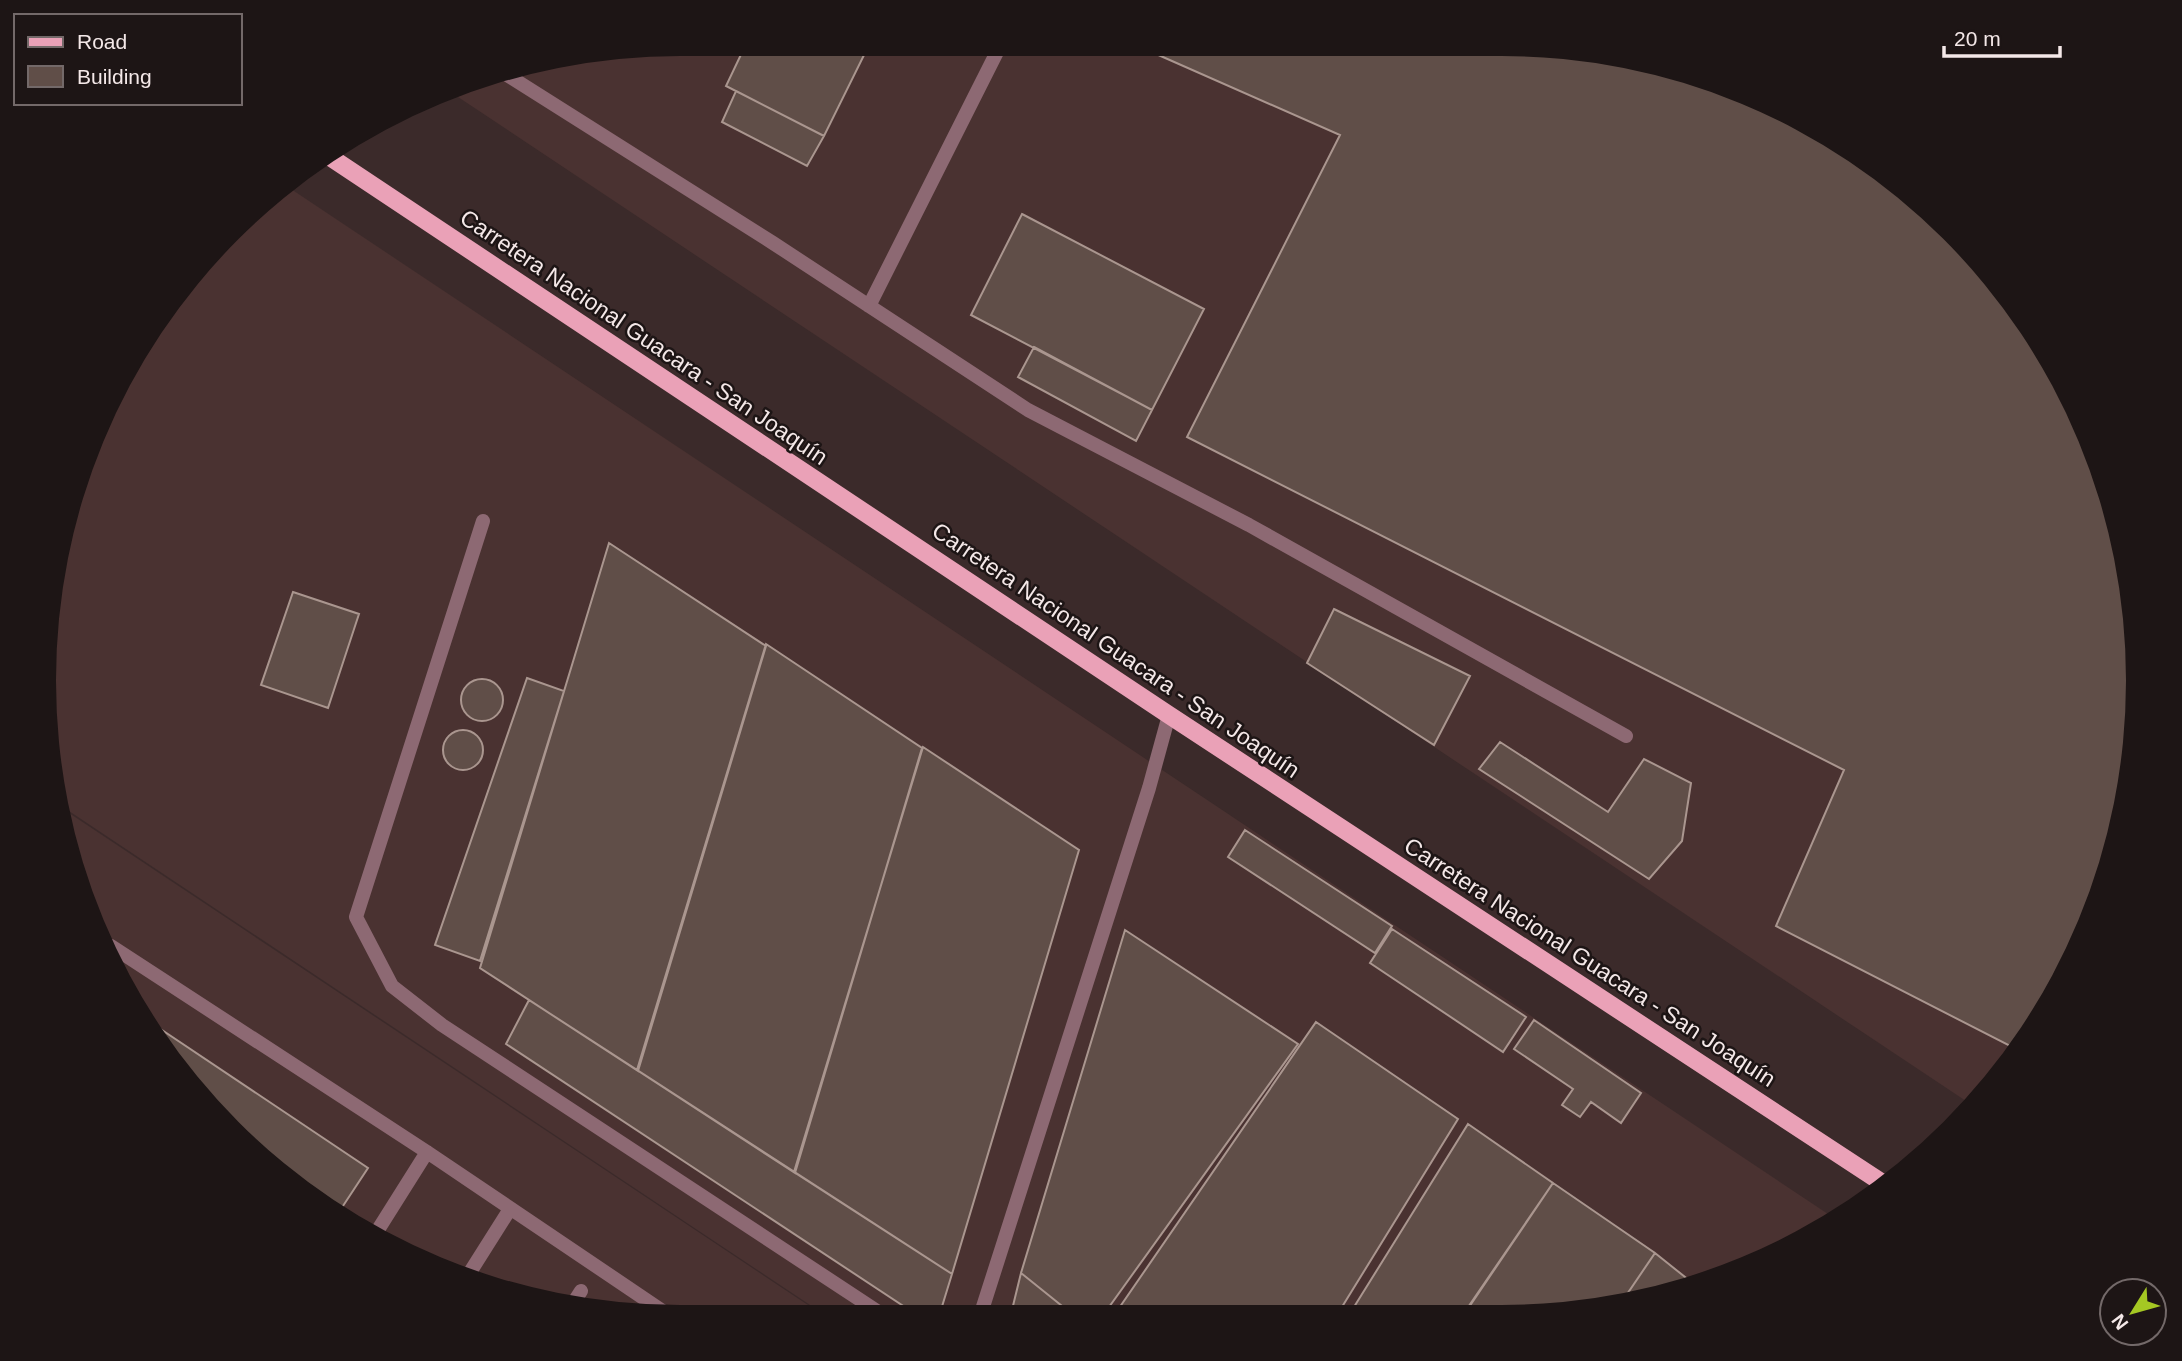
<svg xmlns="http://www.w3.org/2000/svg" width="2182" height="1361" font-family="Arial,sans-serif">
	<rect width="100%" height="100%" fill="#3b2a2a"/>
	<path fill="#4a3231" d="M 681,44 L 1584,49 L 1745,92 L 1889,176 L 1980,261 L 2053,362 L 2137,723 L 2116,846 L 2072,962 L 2006,1068 L 1972,1105 L 449,91 L 476,77 Z
		M 288,187 L 1834,1218 L 1783,1251 L 1667,1295 L 1544,1316 L 822,1313 L 60,805 L 44,680 L 78,475 L 176,293 Z
		M 60,807 L 820,1313 L 598,1312 L 437,1269 L 293,1185 L 151,1034 L 66,846 Z"/>
	<path fill="#604e48" stroke="#aa968f" stroke-width="2" d="M 746,44 L 869,45 L 824,136 L 726,86 Z
		M 1138,46 L 1584,49 L 1745,92 L 1889,176 L 1980,261 L 2053,362 L 2105,476 L 2133,598 L 2137,723 L 2116,846 L 2072,962 L 2018,1050 L 1776,926 L 1844,770 L 1187,437 L 1340,135 Z
		M 736,91 L 824,136 L 807,166 L 722,122 Z
		M 1022,214 L 1204,309 L 1152,410 L 971,315 Z
		M 1034,347 L 1152,410 L 1136,441 L 1018,377 Z
		M 609,543 L 766,646 L 638,1071 L 480,968 Z
		M 293,592 L 359,614 L 328,708 L 261,685 Z
		M 1334,609 L 1470,676 L 1434,745 L 1307,663 Z
		M 766,644 L 922,748 L 795,1173 L 637,1070 Z
		M 527,678 L 564,691 L 480,961 L 435,945 Z
		M461 700a21 21 0 1 1 42 0a21 21 0 1 1-42 0Z
		M443 750a20 20 0 1 1 40 0a20 20 0 1 1-40 0Z
		M 1500,742 L 1608,812 L 1644,759 L 1691,783 L 1682,841 L 1649,879 L 1479,769 Z
		M 923,747 L 1079,850 L 952,1274 L 794,1172 Z
		M 1245,830 L 1392,926 L 1375,953 L 1228,857 Z
		M 1392,929 L 1526,1017 L 1503,1052 L 1370,963 Z
		M 1125,930 L 1298,1044 L 1104,1314 L 1072,1314 L 1021,1273 Z
		M 529,1000 L 952,1274 L 940,1313 L 914,1313 L 506,1044 Z
		M 144,1018 L 368,1168 L 339,1212 L 293,1185 L 151,1034 Z
		M 1534,1020 L 1641,1093 L 1621,1123 L 1591,1102 L 1580,1117 L 1562,1105 L 1573,1089 L 1514,1049 Z
		M 1316,1022 L 1458,1119 L 1337,1315 L 1115,1314 Z
		M 1468,1124 L 1553,1183 L 1462,1316 L 1349,1315 Z
		M 1553,1183 L 1655,1253 L 1621,1303 L 1544,1316 L 1463,1316 Z
		M 1655,1253 L 1695,1285 L 1667,1295 L 1621,1303 Z
		M 1021,1273 L 1072,1314 L 1011,1314 Z"/>
	<g fill="none" stroke-linecap="round" stroke-linejoin="round">
		<path stroke="#8d6973" stroke-width="14" d="M 504,73 L 773,243 L 1028,410 L 1249,525 L 1626,736
			M 869,306 L 1000,46
			M 483,521 L 356,917 L 392,986 L 442,1025 L 880,1313
			M 111,946 L 427,1152 L 664,1312
			M 376,1233 L 427,1152
			M 467,1277 L 510,1209
			M 572,1305 L 581,1291
			M 981,1313 L 1149,788 L 1169,715"/>
		<path stroke="#eaa1b7" stroke-width="18" d="M 324,153 L 1169,715 L 1884,1184"/>
	</g>
	<g text-anchor="middle" dominant-baseline="central" stroke-width="5" stroke-linejoin="round" paint-order="stroke">
		<g font-size="23" fill="#f4e8e8" stroke="#1d1515">
			<text transform="translate(644 337) rotate(34)">Carretera Nacional Guacara - San Joaquín</text>
			<text transform="translate(1116 650) rotate(34)">Carretera Nacional Guacara - San Joaquín</text>
			<text transform="translate(1590 962) rotate(33)">Carretera Nacional Guacara - San Joaquín</text>
		</g>
	</g>
	<path d="M0 0H2182V1361H0ZM680 56H1502A624 624 0 0 1 2126 680V681A624 624 0 0 1 1502 1305H680A624 624 0 0 1 56 681V680A624 624 0 0 1 680 56Z" fill="#1d1515" fill-rule="evenodd"/>
	<rect x="14" y="14" width="228" height="91" fill="#1d1515" stroke="#736969" stroke-width="2"/>
	<rect x="28" y="37" width="35" height="10" fill="#eaa1b7" stroke="#736969" stroke-width="2"/>
	<text x="77" y="49" font-size="21" fill="#f4e8e8">Road</text>
	<rect x="28" y="66" width="35" height="21" fill="#604e48" stroke="#736969" stroke-width="2"/>
	<text x="77" y="84" font-size="21" fill="#f4e8e8">Building</text>
	<g transform="translate(2133 1312) rotate(233)"><circle r="33" fill="#1d1515" stroke="#736969" stroke-width="2"/>
	<path d="M0-5L12 26L0 18L-12 26Z" fill="#a5c823"/>
	<text y="-10" font-size="19" font-weight="bold" text-anchor="middle" fill="#f4e8e8">N</text>
	</g>
	<path d="M1944 46v10h116v-10" fill="none" stroke="#f4e8e8" stroke-width="3.5"/>
	<text x="1954" y="46" font-size="21" fill="#f4e8e8" stroke="#1d1515" stroke-width="5" paint-order="stroke">20 m</text>
</svg>
